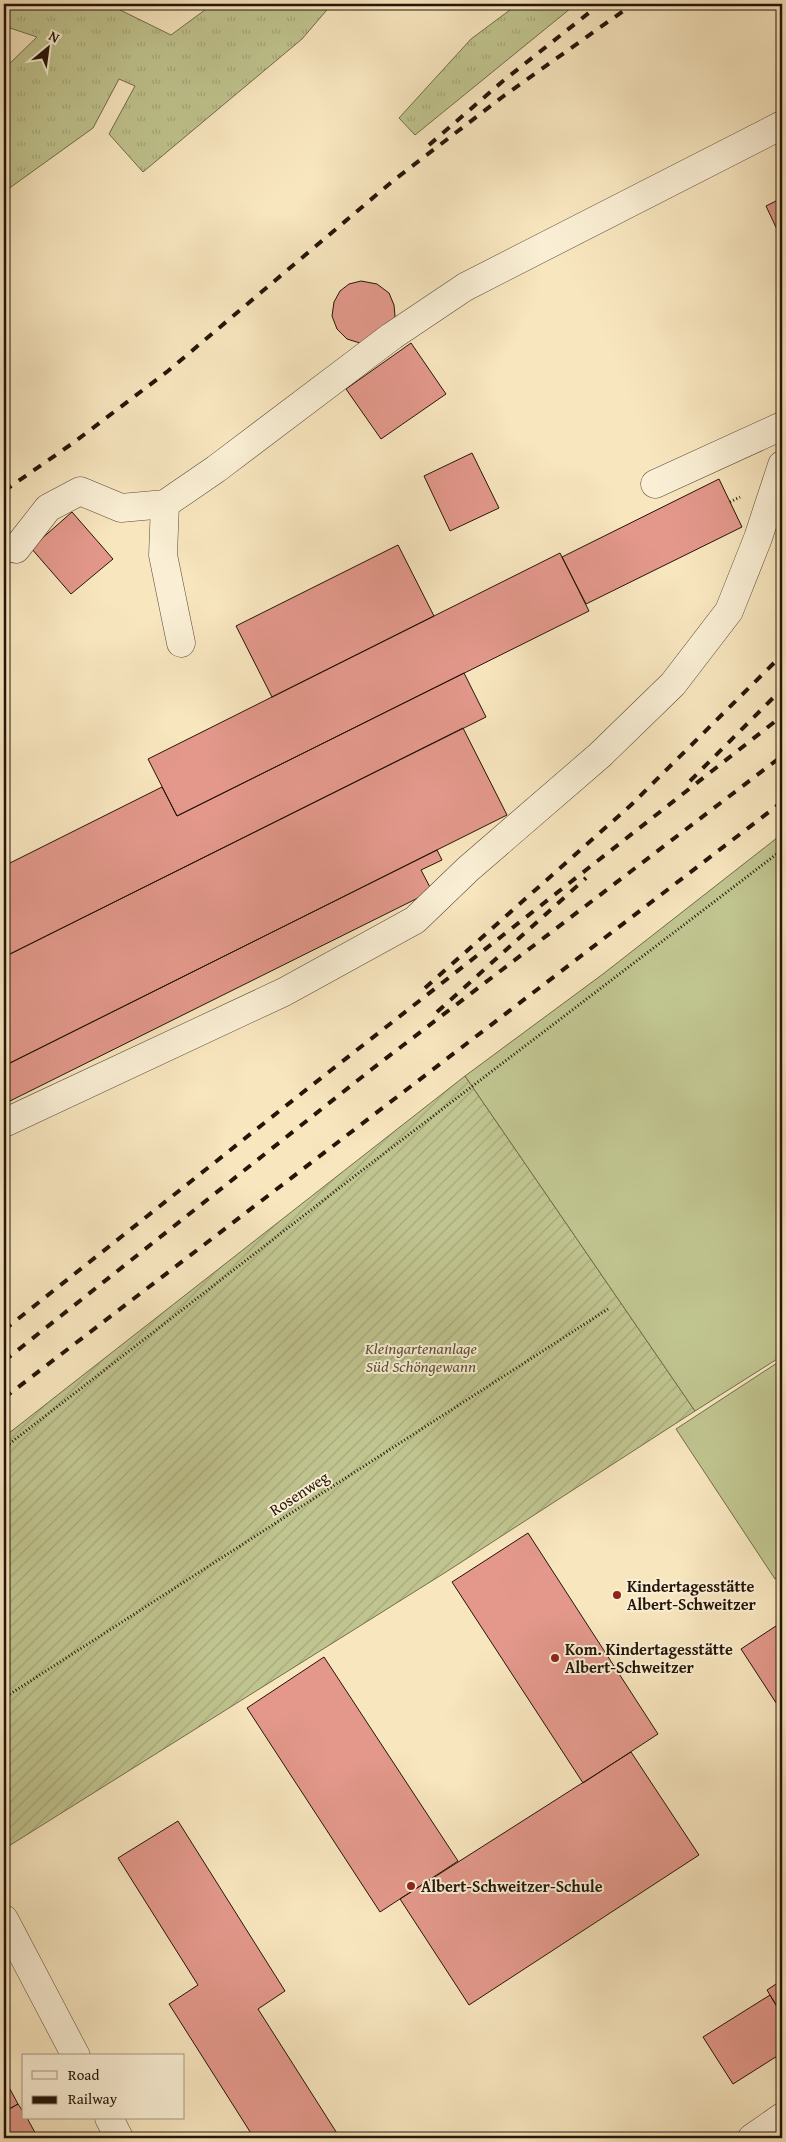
<svg xmlns="http://www.w3.org/2000/svg" width="786" height="2142" font-family="'Gentium Book Plus',serif">
	<defs>
		<pattern id="grass-tufts" width="24" height="20" patternUnits="userSpaceOnUse" patternTransform="scale(1.25)"><rect width="24" height="20" fill="#c0c48f"/><path d="M3 7l-1-3M5 7V3M7 7l1-3M15 17l-1-3M17 17v-4M19 17l1-3" fill="none" stroke="#a5a87a"/></pattern>
		<pattern id="garden-furrows" width="10" height="10" patternUnits="userSpaceOnUse" patternTransform="scale(1.25)"><rect width="10" height="10" fill="#c0c48f"/><path d="M-1 1l2-2M0 10L10 0M9 11l2-2" fill="none" stroke="#a5a87a"/></pattern>
	</defs>
	<rect width="100%" height="100%" fill="#f8e6bf"/>
	<filter id="stains"><feTurbulence type="fractalNoise" baseFrequency=".004" numOctaves="4"/><feColorMatrix values="0 0 0 0 .2 0 0 0 0 .09 0 0 0 0 .02 0 0 0 .5 -.17"/></filter>
	<radialGradient id="worn" r=".72"><stop offset=".6" stop-color="#630" stop-opacity="0"/><stop offset="1" stop-color="#630" stop-opacity=".3"/></radialGradient>
	<path fill="url(#grass-tufts)" stroke="#726c4b" d="M 4,4 L 108,4 L 171,35 L 213,4 L 332,4 L 302,39 L 143,172 L 109,134 L 135,86 L 119,79 L 93,128 L 4,192 L 4,69 L 37,37 L 4,26 Z
		M 518,4 L 576,4 L 415,135 L 399,118 L 471,39 Z"/>
	<path fill="url(#garden-furrows)" stroke="#726c4b" d="M 465,1076 L 695,1411 L 446,1572 L 4,1849 L 4,1437 Z"/>
	<path fill="#c0c48f" stroke="#726c4b" d="M 782,834 L 782,1356 L 695,1411 L 465,1076 L 603,974 Z
		M 777,1363 L 782,1371 L 782,1574 L 775,1579 L 676,1429 Z"/>
	<path fill="#e3988b" stroke="#241507" d="M 782,198 L 782,240 L 766,206 Z
		M 361,281 L 377,284 L 389,293 L 394,305 L 395,316 L 392,326 L 363,344 L 347,339 L 337,329 L 332,316 L 334,302 L 340,291 L 349,284 Z
		M 411,343 L 446,394 L 381,439 L 346,389 Z
		M 472,453 L 499,508 L 450,531 L 424,476 Z
		M 719,479 L 742,527 L 586,604 L 562,557 Z
		M 72,512 L 113,559 L 71,594 L 31,548 Z
		M 398,545 L 434,616 L 272,697 L 236,626 Z
		M 560,553 L 589,611 L 177,816 L 148,759 Z
		M 464,673 L 486,717 L 4,957 L 4,866 L 162,787 L 177,816 Z
		M 463,728 L 507,815 L 4,1066 L 4,957 Z
		M 437,850 L 442,860 L 421,870 L 432,891 L 10,1101 L 4,1089 L 4,1066 Z
		M 528,1533 L 658,1734 L 583,1783 L 452,1582 Z
		M 782,1622 L 782,1712 L 741,1649 Z
		M 324,1657 L 458,1861 L 380,1912 L 247,1708 Z
		M 631,1752 L 699,1855 L 469,2005 L 400,1899 Z
		M 178,1821 L 285,1991 L 258,2009 L 340,2138 L 254,2138 L 169,2004 L 198,1985 L 118,1858 Z
		M 782,1980 L 782,2015 L 767,1990 Z
		M 770,1995 L 782,2015 L 782,2053 L 733,2084 L 703,2037 Z
		M 4,2078 L 18,2104 L 4,2112 Z
		M 18,2104 L 24,2113 L 24,2118 L 27,2118 L 38,2138 L 4,2138 L 4,2112 Z"/>
	<g fill="none" stroke-linecap="round" stroke-linejoin="round">
		<g stroke="#594935" stroke-width="29">
			<path id="minor" d="M 655,484 L 782,426
				M 165,504 L 163,555 L 181,643
				M 16,549 L 48,508 L 80,491 L 121,508 L 165,504 L 216,469 L 392,336 L 465,287 L 782,125
				M 4,1123 L 284,992 L 415,920 L 468,869 L 600,755 L 673,684 L 729,611 L 758,538 L 782,465
				M 4,1919 L 76,2056
				M 109,2118 L 119,2138
				M 752,2138 L 782,2117"/>
		</g>
		<path stroke="#241507" stroke-width="3" stroke-dasharray="1 2.5" stroke-linecap="butt" d="M 730,502 L 740,497
			M 4,1448 L 369,1165 L 782,850
			M 4,1698 L 608,1309"/>
		<use href="#minor" stroke="#faefd5" stroke-width="28"/>
		<path stroke="#241507" stroke-width="4" stroke-dasharray="9 9" stroke-linecap="butt" d="M 429,145 L 503,81 L 600,4
			M 4,491 L 73,443 L 168,371 L 394,180 L 505,95 L 633,4
			M 690,781 L 782,689
			M 425,988 L 631,805 L 782,655
			M 437,1012 L 586,878
			M 4,1330 L 297,1097 L 782,716
			M 4,1361 L 372,1069 L 782,756
			M 4,1398 L 782,802"/>
	</g>
	<g fill="#8f2418" stroke="#faefd5" stroke-width="2">
		<circle cx="617" cy="1595" r="5"/>
		<circle cx="555" cy="1658" r="5"/>
		<circle cx="411" cy="1886" r="5"/>
	</g>
	<g text-anchor="middle" dominant-baseline="central" stroke-width="4" stroke-linejoin="round" paint-order="stroke">
		<g font-size="16" font-style="italic" fill="#5b5237" stroke="#faefd5">
			<text x="421" y="1348">Kleingartenanlage<tspan x="421" dy="18">Süd Schöngewann</tspan></text>
		</g>
		<g font-size="16" fill="#241507" stroke="#faefd5">
			<text transform="translate(299 1493) rotate(-33)">Rosenweg</text>
		</g>
		<g font-size="16" font-weight="bold" fill="#241507" stroke="#faefd5" text-anchor="start">
			<text x="627" y="1586">Kindertagesstätte<tspan x="627" dy="18">Albert-Schweitzer</tspan></text>
			<text x="565" y="1649">Kom. Kindertagesstätte<tspan x="565" dy="18">Albert-Schweitzer</tspan></text>
			<text x="421" y="1886">Albert-Schweitzer-Schule</text>
		</g>
	</g>
	<rect width="786" height="2142" fill="none" stroke="#f8e6bf" stroke-width="20"/>
	<rect x="5" y="5" width="776" height="2132" fill="none" stroke="#241507" stroke-width="2.5"/>
	<rect x="10" y="10" width="766" height="2122" fill="none" stroke="#241507"/>
	<rect x="22" y="2054" width="162" height="65" fill="#faefd5" stroke="#a49883"/>
	<rect x="32" y="2071" width="25" height="8" fill="#faefd5" stroke="#a49883"/>
	<text x="68" y="2080" font-size="15" fill="#241507">Road</text>
	<rect x="32" y="2096" width="25" height="8" fill="#241507" stroke="#a49883"/>
	<text x="68" y="2104" font-size="15" fill="#241507">Railway</text>
	<g transform="translate(48 48) rotate(29)" stroke="#faefd5" stroke-width="4" paint-order="stroke">
	<path d="M0-4L9 19L0 12L-9 19Z" fill="#241507"/>
	<text y="-8" font-size="14" font-weight="bold" text-anchor="middle" fill="#241507">N</text>
	</g>
	<rect width="100%" height="100%" filter="url(#stains)"/>
	<rect width="100%" height="100%" fill="url(#worn)"/>
</svg>
